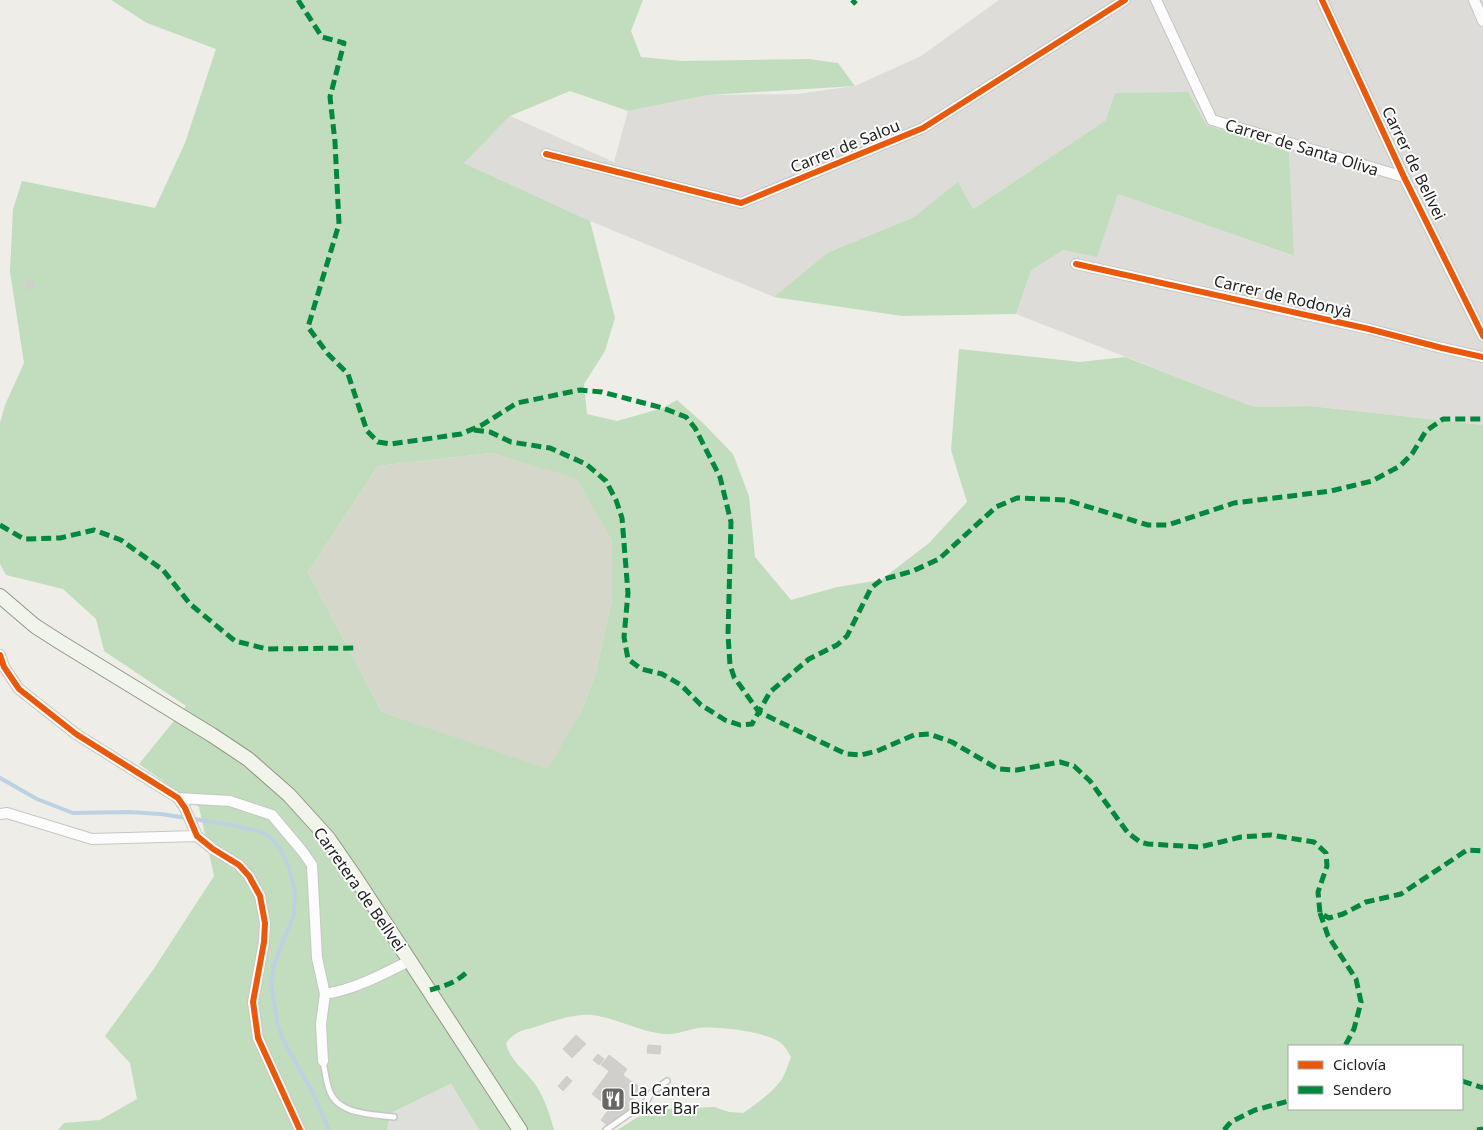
<svg xmlns="http://www.w3.org/2000/svg" width="1483" height="1130" font-family="'Noto Sans',sans-serif">
	<rect width="100%" height="100%" fill="#eeede8"/>
	<path fill="#dddcd9" d="M 999,0 L 1483,0 L 1483,425 L 1310,406 L 1254,407 L 1016,314 L 1031,271 L 1063,250 L 1097,256 L 1118,194 L 1293,256 L 1289,152 L 1206,125 L 1106,120 L 973,209 L 958,183 L 914,217 L 827,253 L 774,297 L 590,221 L 464,163 L 510,116 L 614,162 L 628,111 L 708,95 L 797,94 L 855,86 L 921,56 Z"/>
	<path fill="#d5d7ca" d="M 491,453 L 578,479 L 612,541 L 612,599 L 596,672 L 582,710 L 549,770 L 382,712 L 308,572 L 378,466 Z"/>
	<path fill="#c2ddbd" fill-rule="evenodd" d="M 111,0 L 643,0 L 631,31 L 641,57 L 682,61 L 809,59 L 838,63 L 855,86 L 708,95 L 628,111 L 570,91 L 510,116 L 464,163 L 590,221 L 615,318 L 605,351 L 584,384 L 587,414 L 617,421 L 663,408 L 677,400 L 703,423 L 733,454 L 749,496 L 755,557 L 791,600 L 837,587 L 881,580 L 929,543 L 967,502 L 951,450 L 959,349 L 1080,362 L 1125,357 L 1254,407 L 1310,406 L 1483,425 L 1483,1130 L 617,1130 L 638,1117 L 653,1111 L 662,1109 L 714,1107 L 729,1112 L 743,1113 C 756,1104 772,1093 782,1079 C 786,1072 788,1064 791,1057 C 787,1050 783,1043 776,1040 C 759,1031 717,1026 698,1028 C 686,1030 676,1035 664,1034 C 642,1032 620,1020 598,1016 C 578,1011 551,1022 532,1028 C 527,1029 522,1030 517,1033 C 513,1035 509,1039 506,1043 C 510,1062 527,1071 537,1087 C 545,1100 550,1115 554,1130 L 479,1130 L 451,1084 L 391,1113 L 387,1130 L 58,1130 L 64,1123 L 100,1120 L 137,1099 L 130,1063 L 105,1036 L 153,970 L 214,876 L 199,807 L 139,764 L 186,706 L 104,651 L 96,619 L 63,589 L 6,575 L 0,564 L 0,423 L 5,405 L 24,363 L 10,272 L 13,209 L 22,181 L 155,208 L 185,143 L 216,49 L 147,23 ZM 491,453 L 577,479 L 612,541 L 612,599 L 596,672 L 582,710 L 548,769 L 382,712 L 308,572 L 378,466 ZM 1289,1046 L 1462,1046 L 1462,1109 L 1289,1109 Z
		M 1188,92 L 1206,125 L 1289,152 L 1294,256 L 1118,194 L 1097,257 L 1063,250 L 1031,271 L 1016,314 L 902,316 L 774,297 L 827,253 L 914,217 L 958,182 L 973,209 L 1106,120 L 1115,93 Z"/>
	<path fill="#dededb" d="M 451,1084 L 479,1130 L 387,1130 L 391,1113 Z"/>
	<g fill="none" stroke-linecap="round" stroke-linejoin="round">
		<path stroke="#bcd1e1" stroke-width="4" d="M 0,778 L 37,799 L 73,813 L 129,812 L 161,814 L 232,825 L 261,832 L 271,838 L 280,848 L 289,867 L 295,892 L 294,914 L 275,962 L 271,984 L 278,1026 L 283,1040 L 312,1091 L 329,1130"/>
	</g>
	<path fill="#d0cfcb" stroke="#d1cfc9" d="M25.5 285a4.5 4.5 0 1 1 9 0a4.5 4.5 0 1 1-9 0Z
		M 576,1035 L 586,1044 L 572,1058 L 563,1049 Z
		M 648,1045 L 661,1046 L 660,1054 L 647,1053 Z
		M 598,1054 L 604,1059 L 599,1065 L 593,1060 Z
		M 609,1055 L 627,1069 L 623,1075 L 621,1074 L 611,1087 L 602,1081 L 609,1071 L 601,1065 Z
		M 621,1074 L 634,1083 L 624,1096 L 611,1087 Z
		M 567,1076 L 572,1081 L 563,1091 L 558,1086 Z
		M 602,1081 L 624,1096 L 636,1105 L 621,1117 L 592,1094 Z
		M 634,1083 L 641,1088 L 631,1101 L 624,1096 Z
		M 610,1108 L 621,1117 L 608,1126 L 601,1120 Z"/>
	<g fill="none" stroke-linecap="round" stroke-linejoin="round">
		<g stroke="#c6c6c4" stroke-width="8">
			<path id="service" d="M 323,1061 C 325,1071 326,1082 330,1092 C 339,1115 373,1114 394,1117
				M 606,1130 L 646,1102 L 651,1093 L 667,1081"/>
		</g>
		<g stroke="#c6c6c4" stroke-width="12">
			<path id="minor" d="M 1156,0 L 1212,120 L 1404,177
				M 1322,0 L 1404,177 L 1483,336
				M 1474,0 L 1483,21
				M 546,154 L 741,203 L 923,128 L 1125,0
				M 1076,264 L 1369,329 L 1442,348 L 1483,357
				M 0,655 L 4,667 L 19,689 L 76,734 L 178,798 L 185,808 L 197,836 L 213,849 L 239,865 L 249,876 L 260,896 L 265,923 L 264,942 L 253,1002 L 258,1038 L 300,1130
				M 178,798 L 230,801 L 272,815 L 303,852 L 312,865 L 317,958 L 325,994
				M 0,814 L 7,813 L 92,839 L 197,836
				M 323,1061 L 321,1024 L 325,994 C 356,989 383,974 411,960"/>
		</g>
		<g stroke="#929880" stroke-width="16">
			<path id="secondary" d="M 0,596 L 35,626 L 60,642 L 212,735 L 248,759 L 289,795 L 328,838 L 357,880 L 520,1130"/>
		</g>
		<use href="#service" stroke="#fcfcfc" stroke-width="5"/>
		<use href="#minor" stroke="#fcfcfc" stroke-width="10"/>
		<use href="#secondary" stroke="#f1f4eb" stroke-width="14"/>
		<path stroke="#00873e" stroke-width="5" stroke-dasharray="10 5" stroke-linecap="butt" d="M 298,0 L 322,37 L 344,43 L 330,97 L 335,142 L 339,224 L 308,327 L 328,354 L 348,374 L 367,431 L 378,442 L 391,444 L 461,434 L 482,425 L 517,403 L 580,390 L 602,392 L 663,408 L 686,417 L 695,428 L 720,477 L 731,522 L 728,635 L 730,665 L 734,677 L 759,712 L 846,754 L 861,755 L 877,751 L 914,735 L 929,734 L 952,742 L 998,769 L 1017,770 L 1060,762 L 1074,766 L 1090,781 L 1128,833 L 1140,842 L 1148,844 L 1200,847 L 1241,837 L 1271,835 L 1314,842 L 1326,853 L 1327,866 L 1318,892 L 1320,913 L 1329,918 L 1343,914 L 1366,902 L 1401,894 L 1467,850 L 1483,851
			M 852,0 L 856,4
			M 474,430 L 490,432 L 511,442 L 550,448 L 586,464 L 606,481 L 616,500 L 622,518 L 628,593 L 624,637 L 628,659 L 641,669 L 662,674 L 681,685 L 701,705 L 725,720 L 740,725 L 752,724 L 770,692 L 809,659 L 837,645 L 847,636 L 871,588 L 881,580 L 913,571 L 939,559 L 996,507 L 1017,498 L 1066,500 L 1148,525 L 1168,525 L 1234,503 L 1331,491 L 1372,481 L 1400,466 L 1412,454 L 1426,431 L 1443,419 L 1483,419
			M 0,525 L 24,539 L 60,538 L 94,530 L 121,540 L 163,570 L 190,604 L 235,641 L 267,649 L 356,648
			M 1320,913 L 1328,936 L 1356,979 L 1361,1002 L 1354,1029 L 1345,1046
			M 430,990 C 447,985 456,983 469,970
			M 1462,1081 L 1483,1088
			M 1224,1130 L 1231,1122 L 1255,1110 L 1289,1101
			M 1477,1130 L 1483,1129"/>
		<g stroke="#fff" stroke-width="9">
			<path id="cycleway" d="M 1322,0 L 1404,177 L 1483,336
				M 546,154 L 741,203 L 923,128 L 1125,0
				M 1076,264 L 1369,329 L 1442,348 L 1483,357
				M 0,655 L 4,667 L 19,689 L 76,734 L 178,798 L 185,808 L 197,836 L 213,849 L 239,865 L 249,876 L 260,896 L 265,923 L 264,942 L 253,1002 L 258,1038 L 300,1130"/>
		</g>
		<use href="#cycleway" stroke="#e8590c" stroke-width="6"/>
	</g>
	<defs>
		<g id="restaurant-square" transform="scale(1.25)"><rect x="-9" y="-9" width="18" height="18" rx="4" fill="#676765" stroke="#fff"/><path d="M-5-6h1v4h1v-4h1v4h1v-4h1v5L-1.5 .5V6h-2V.5L-5-1ZM5-6V6H3V1.5H1.5Q1.5-4 5-6Z" fill="#fff"/></g>
	</defs>
	<g fill-rule="evenodd">
		<use href="#restaurant-square" x="613" y="1099"/>
	</g>
	<g text-anchor="middle" dominant-baseline="central" stroke-width="4" stroke-linejoin="round" paint-order="stroke">
		<g font-size="16" fill="#1f1f1f" stroke="#fff">
			<text transform="translate(845 146) rotate(-22)">Carrer de Salou</text>
			<text transform="translate(1302 147) rotate(17)">Carrer de Santa Oliva</text>
			<text transform="translate(1414 163) rotate(64)">Carrer de Bellvei</text>
			<text transform="translate(1283 296) rotate(13)">Carrer de Rodonyà</text>
			<text transform="translate(360 889) rotate(55)">Carretera de Bellvei</text>
		</g>
		<g font-size="16" fill="#1f1f1f" stroke="#fff" text-anchor="start">
			<text x="630" y="1090">La Cantera<tspan x="630" dy="18">Biker Bar</tspan></text>
		</g>
	</g>
	<rect x="1288" y="1045" width="175" height="65" fill="#ffffff" stroke="#a5a5a5"/>
	<rect x="1298" y="1061" width="25" height="8" fill="#e8590c" stroke="#a5a5a5"/>
	<text x="1333" y="1070" font-size="15" fill="#1f1f1f">Ciclovía</text>
	<rect x="1298" y="1086" width="25" height="8" fill="#00873e" stroke="#a5a5a5"/>
	<text x="1333" y="1095" font-size="15" fill="#1f1f1f">Sendero</text>
</svg>
